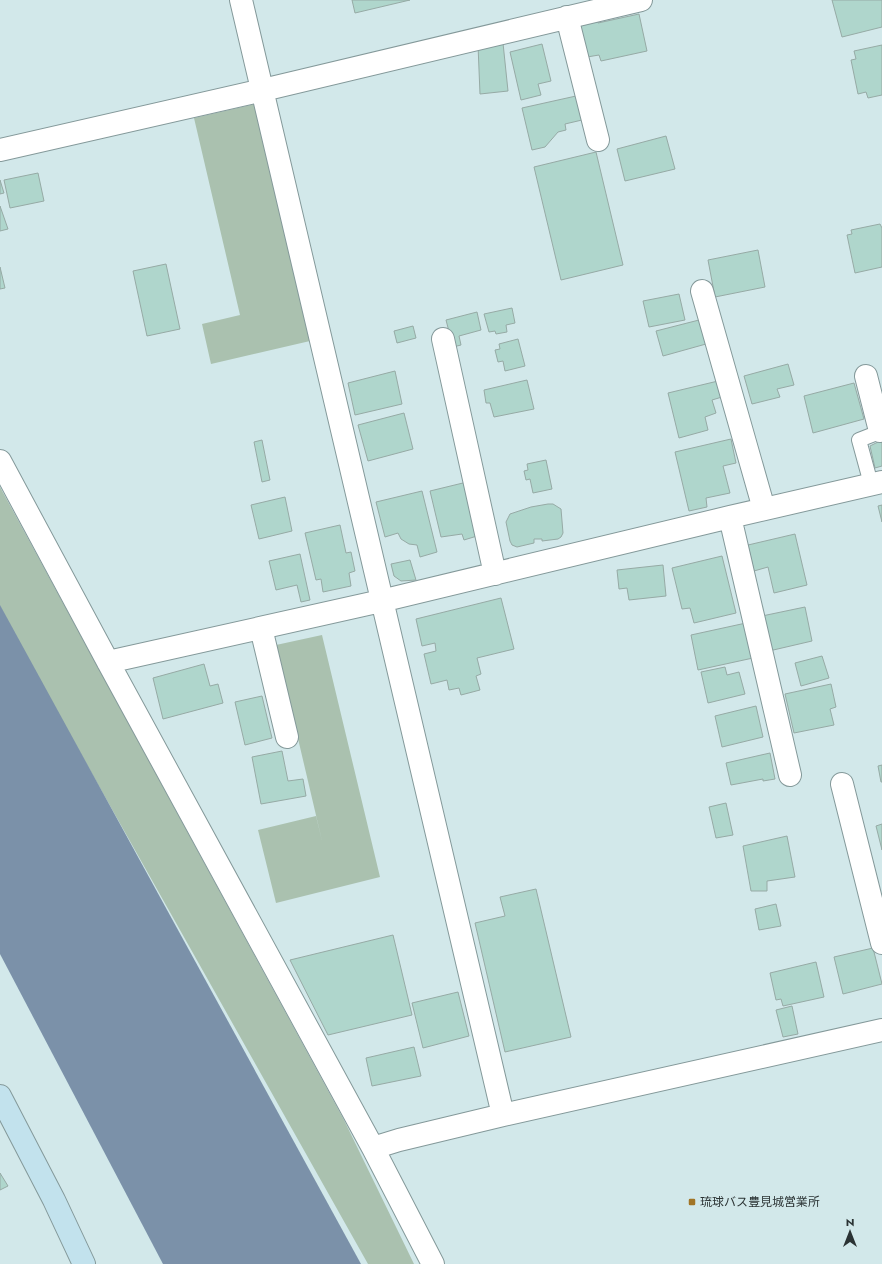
<svg xmlns="http://www.w3.org/2000/svg" width="882" height="1264" font-family="Jost,'Noto Sans JP',sans-serif">
	<rect width="100%" height="100%" fill="#d2e8ea"/>
	<path fill="#aac1af" d="M 255,104 L 310,341 L 211,364 L 202,324 L 240,315 L 194,118 Z
		M 0,487 L 344,1120 L 414,1264 L 368,1264 L 37,676 L 0,606 Z
		M 322,635 L 380,877 L 276,903 L 258,830 L 316,816 L 323,845 L 276,645 Z"/>
	<path fill="#7b91a9" d="M 0,605 L 361,1264 L 163,1264 L 0,954 Z"/>
	<path fill="#afd6cc" stroke="#96aaa5" d="M 352,0 L 410,0 L 355,13 Z
		M 832,0 L 882,0 L 882,27 L 842,37 Z
		M 639,14 L 647,51 L 601,61 L 599,55 L 587,57 L 580,23 L 597,19 L 598,23 Z
		M 503,43 L 508,91 L 480,94 L 478,45 Z
		M 542,44 L 551,81 L 538,84 L 541,95 L 521,100 L 510,52 Z
		M 882,45 L 882,95 L 868,98 L 866,92 L 858,94 L 851,60 L 856,59 L 854,51 Z
		M 576,96 L 582,120 L 565,124 L 566,130 L 558,132 L 545,147 L 532,150 L 522,108 Z
		M 666,136 L 675,169 L 625,181 L 617,149 Z
		M 596,152 L 623,265 L 561,280 L 534,167 Z
		M 38,173 L 44,201 L 10,208 L 4,180 Z
		M 0,180 L 4,193 L 0,194 Z
		M 0,206 L 8,229 L 0,231 Z
		M 880,224 L 882,228 L 882,267 L 855,273 L 847,235 L 852,234 L 851,230 Z
		M 758,250 L 765,287 L 715,297 L 708,260 Z
		M 166,264 L 180,329 L 147,336 L 133,271 Z
		M 0,267 L 5,288 L 0,289 Z
		M 679,294 L 685,320 L 649,327 L 643,301 Z
		M 512,308 L 515,323 L 506,325 L 507,332 L 496,334 L 495,331 L 489,332 L 484,314 Z
		M 477,312 L 481,330 L 459,336 L 461,345 L 453,347 L 446,320 Z
		M 699,320 L 706,344 L 663,356 L 656,331 Z
		M 413,326 L 416,338 L 397,343 L 394,331 Z
		M 518,339 L 525,366 L 505,371 L 503,361 L 498,362 L 495,350 L 500,349 L 499,344 Z
		M 788,364 L 794,385 L 777,389 L 780,397 L 752,404 L 744,376 Z
		M 395,371 L 402,404 L 355,415 L 348,383 Z
		M 527,380 L 534,409 L 494,417 L 490,403 L 486,403 L 484,390 Z
		M 718,381 L 722,397 L 712,400 L 716,413 L 705,417 L 708,430 L 679,438 L 668,393 Z
		M 854,383 L 864,419 L 813,433 L 804,396 Z
		M 404,413 L 413,449 L 368,461 L 358,425 Z
		M 731,439 L 736,463 L 723,466 L 730,493 L 706,498 L 707,507 L 689,511 L 675,452 Z
		M 262,440 L 270,480 L 262,482 L 254,442 Z
		M 882,440 L 882,466 L 875,468 L 870,446 Z
		M 546,460 L 552,489 L 533,493 L 530,479 L 526,480 L 524,471 L 528,470 L 527,464 Z
		M 467,482 L 477,536 L 464,540 L 462,534 L 441,537 L 430,491 Z
		M 422,491 L 437,552 L 420,557 L 417,545 L 409,544 L 401,539 L 398,533 L 385,537 L 376,502 Z
		M 285,497 L 292,531 L 259,539 L 251,505 Z
		M 548,504 L 553,504 L 561,509 L 563,533 L 561,537 L 558,539 L 542,541 L 542,539 L 534,539 L 534,543 L 517,547 L 512,545 L 510,541 L 506,522 L 510,514 L 531,507 Z
		M 882,505 L 882,522 L 878,506 Z
		M 340,525 L 346,553 L 351,552 L 355,571 L 349,573 L 351,586 L 323,592 L 321,579 L 316,580 L 305,533 Z
		M 795,534 L 807,585 L 774,593 L 768,567 L 754,571 L 748,545 Z
		M 300,554 L 310,600 L 301,602 L 297,585 L 276,590 L 269,561 Z
		M 722,556 L 736,613 L 694,623 L 690,608 L 682,609 L 672,568 Z
		M 410,560 L 416,580 L 401,581 L 394,576 L 391,564 Z
		M 663,565 L 666,596 L 629,600 L 627,588 L 619,589 L 617,570 Z
		M 501,598 L 514,649 L 477,658 L 481,674 L 476,676 L 480,690 L 461,695 L 459,688 L 449,690 L 447,680 L 431,684 L 424,654 L 436,651 L 435,643 L 422,646 L 416,619 Z
		M 805,607 L 812,641 L 769,651 L 762,616 Z
		M 746,623 L 753,658 L 698,670 L 691,635 Z
		M 822,656 L 829,678 L 801,686 L 795,663 Z
		M 204,664 L 210,686 L 218,684 L 223,703 L 163,719 L 153,678 Z
		M 725,667 L 727,675 L 739,672 L 745,694 L 708,703 L 701,672 Z
		M 831,684 L 836,707 L 830,709 L 834,725 L 794,733 L 785,694 Z
		M 262,696 L 272,738 L 245,745 L 235,702 Z
		M 756,706 L 763,737 L 722,747 L 715,716 Z
		M 282,751 L 288,781 L 303,779 L 306,796 L 261,804 L 252,757 Z
		M 770,753 L 775,779 L 763,781 L 763,779 L 731,785 L 726,763 Z
		M 882,765 L 882,782 L 881,782 L 878,766 Z
		M 726,803 L 733,835 L 716,838 L 709,807 Z
		M 882,824 L 882,850 L 876,826 Z
		M 787,836 L 795,877 L 767,881 L 767,891 L 751,891 L 743,846 Z
		M 536,889 L 571,1037 L 505,1052 L 475,923 L 505,916 L 500,897 Z
		M 776,904 L 781,926 L 759,930 L 755,909 Z
		M 393,935 L 412,1015 L 328,1035 L 290,960 Z
		M 873,948 L 882,984 L 843,994 L 834,957 Z
		M 816,962 L 824,997 L 783,1006 L 781,999 L 776,1000 L 770,973 Z
		M 458,992 L 469,1036 L 423,1048 L 412,1003 Z
		M 792,1006 L 798,1034 L 783,1037 L 776,1010 Z
		M 414,1047 L 421,1076 L 372,1086 L 366,1058 Z
		M 0,1173 L 8,1186 L 0,1190 Z"/>
	<g fill="none" stroke-linecap="round" stroke-linejoin="round">
		<g stroke="#84999a" stroke-width="16">
			<path id="lane" d="M 871,484 L 859,440 L 882,431"/>
		</g>
		<g stroke="#84999a" stroke-width="24">
			<path id="street" d="M 241,0 L 503,1115
				M 567,17 L 598,140
				M 0,150 L 263,90 L 641,0
				M 702,291 L 764,509
				M 443,339 L 495,574
				M 866,376 L 880,431
				M 0,461 L 108,662 L 373,1148 L 433,1264
				M 730,517 L 790,775
				M 261,628 L 287,737
				M 108,662 L 381,601 L 730,517 L 882,482
				M 842,784 L 882,943
				M 373,1148 L 399,1140 L 503,1115 L 882,1030"/>
		</g>
		<g stroke="#84999a" stroke-width="24">
			<path id="secondary" d="M 0,1096 L 54,1200 L 84,1264"/>
		</g>
		<use href="#lane" stroke="#fff" stroke-width="14"/>
		<use href="#street" stroke="#fff" stroke-width="22"/>
		<use href="#secondary" stroke="#c2e2ed" stroke-width="22"/>
	</g>
	<rect fill="#a17526" stroke="#d2e8ea" stroke-width="1.5" x="688" y="1198" width="8" height="8" rx="2"/>
	<g text-anchor="middle" dominant-baseline="central" stroke-width="3.5" stroke-linejoin="round" paint-order="stroke">
		<g font-size="12" fill="#2b3334" stroke="#d2e8ea" text-anchor="start">
			<text x="700" y="1202">琉球バス豊見城営業所</text>
		</g>
	</g>
	<g transform="translate(850 1232)" stroke="#d2e8ea" stroke-width="3" paint-order="stroke">
	<path d="M0-3L7 15L0 10L-7 15Z" fill="#2b3334"/>
	<text y="-6" font-size="11" font-weight="bold" text-anchor="middle" fill="#2b3334">N</text>
	</g>
</svg>
